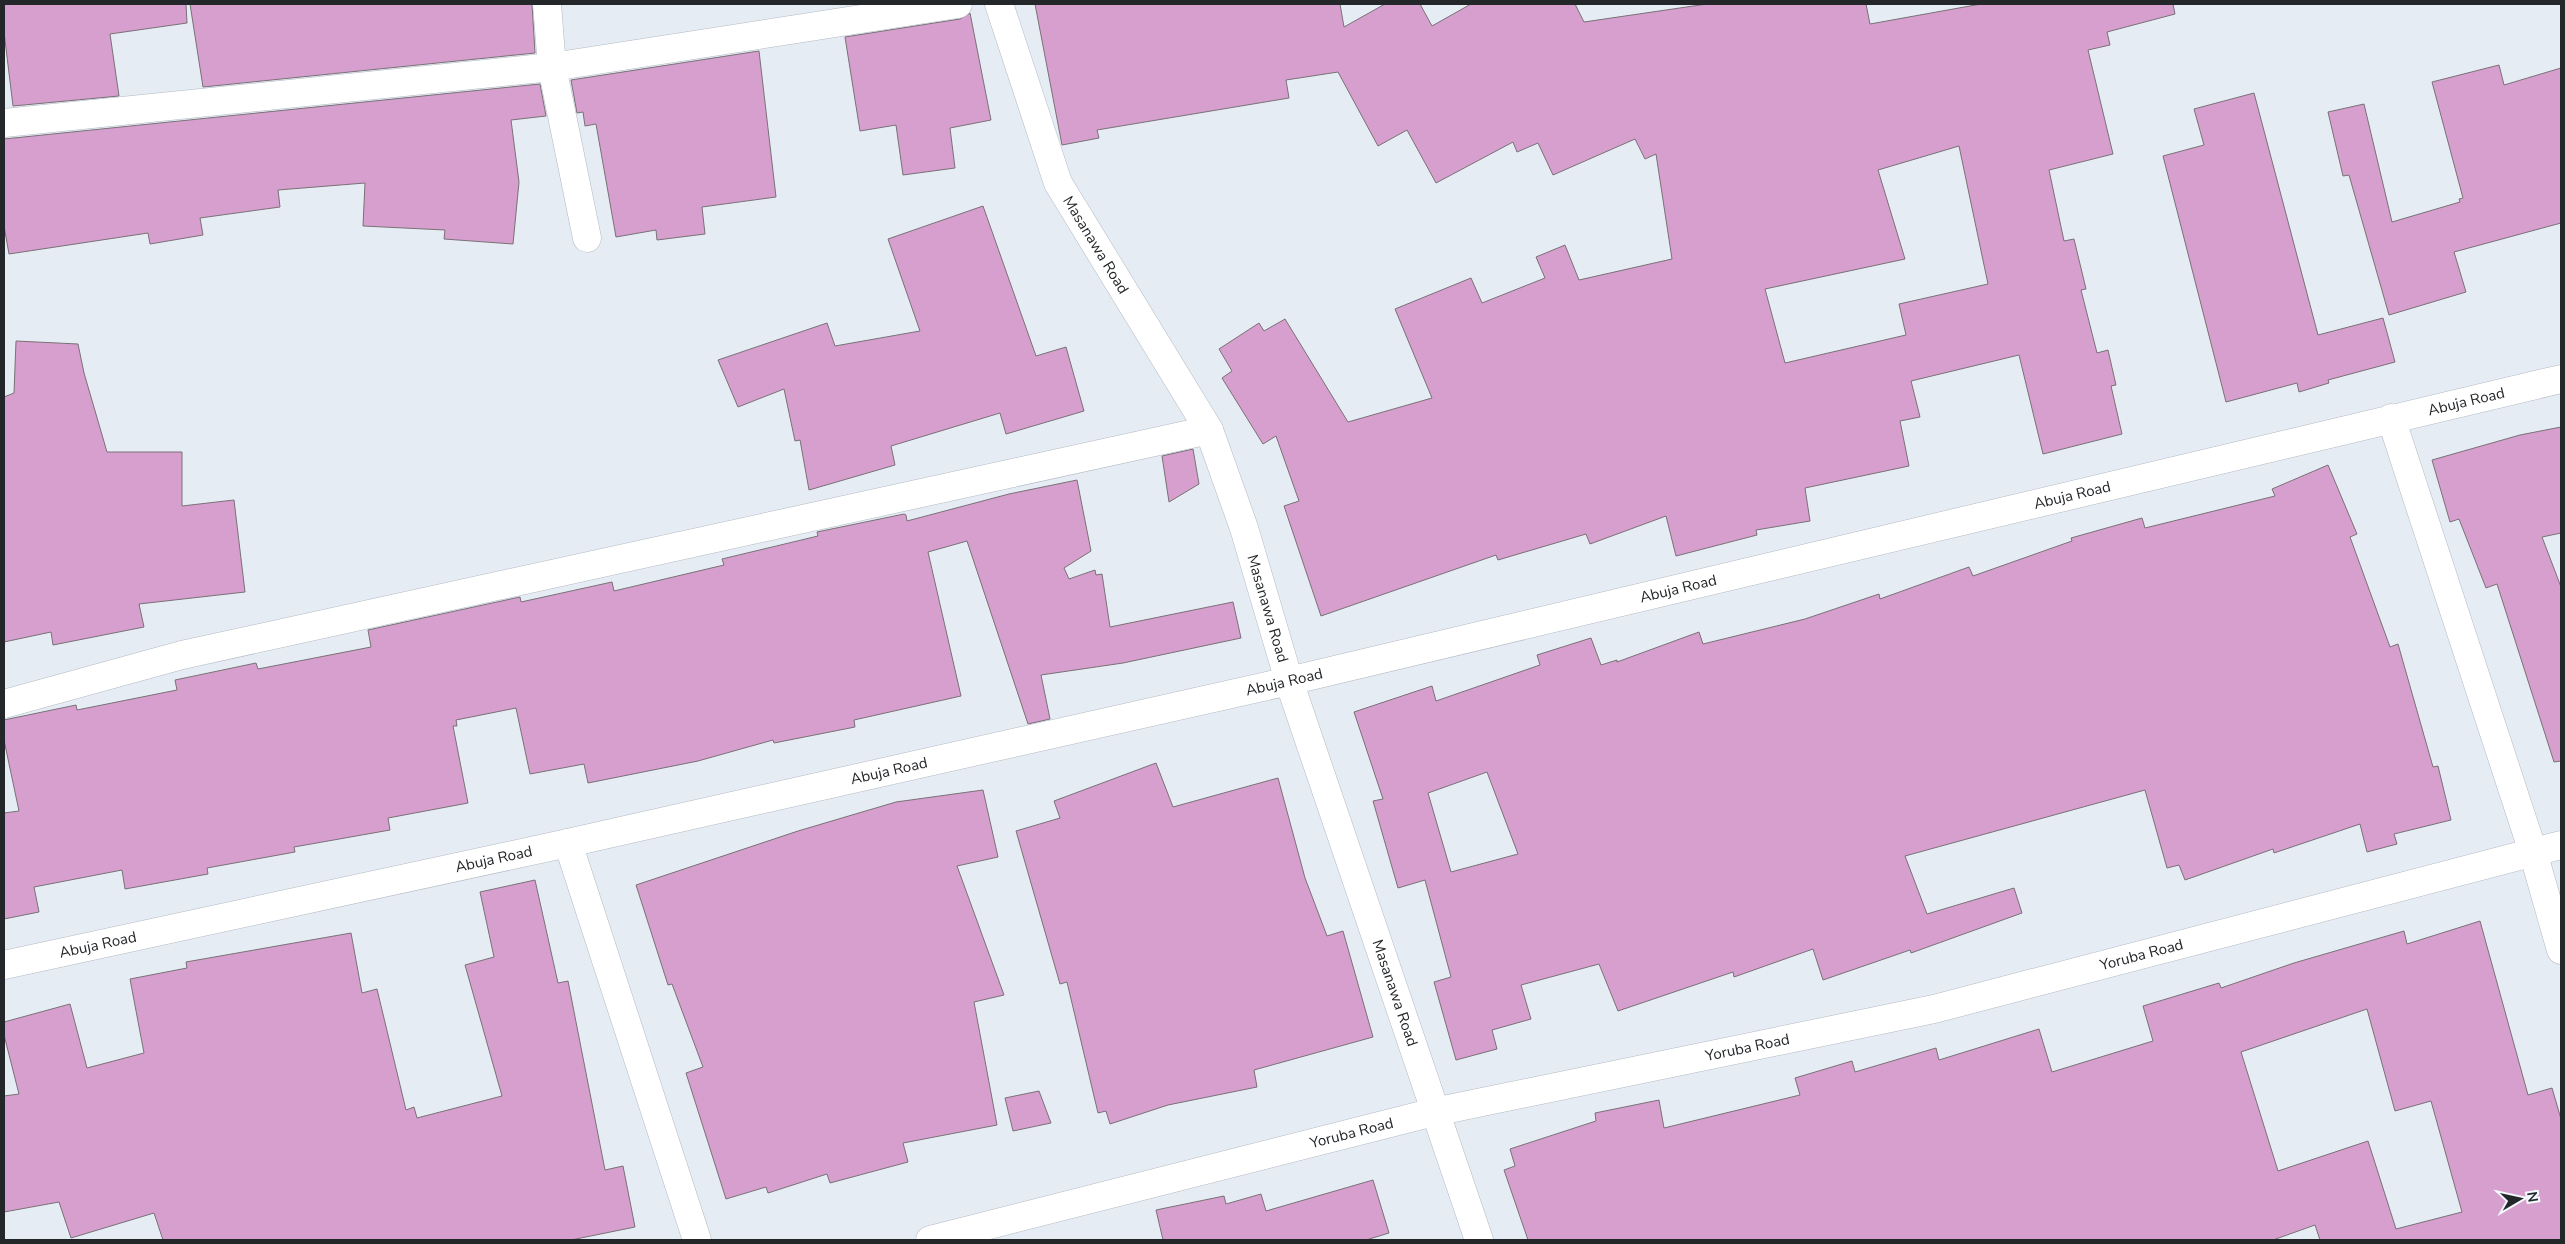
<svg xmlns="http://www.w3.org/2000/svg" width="2565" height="1244" font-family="'Nunito Sans',sans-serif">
	<rect width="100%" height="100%" fill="#e5ecf4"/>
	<path fill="#d79fcd" stroke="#797177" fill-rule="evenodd" d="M 4,4 L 186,4 L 187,23 L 110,34 L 119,96 L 13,106 L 4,32 Z
		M 190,4 L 532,4 L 535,53 L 203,87 Z
		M 1035,4 L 1340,4 L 1344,27 L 1385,4 L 1420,4 L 1432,26 L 1471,4 L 1575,4 L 1584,22 L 1707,4 L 1866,4 L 1870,24 L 1981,4 L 2173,4 L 2175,14 L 2107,32 L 2110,45 L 2088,50 L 2113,154 L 2049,170 L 2064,241 L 2074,239 L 2086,289 L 2081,290 L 2097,353 L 2108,350 L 2116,385 L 2111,386 L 2122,434 L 2043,454 L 2019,355 L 1911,381 L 1920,417 L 1900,421 L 1909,466 L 1805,488 L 1810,521 L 1756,530 L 1757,535 L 1676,556 L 1666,516 L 1590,544 L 1586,534 L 1498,560 L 1496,555 L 1321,616 L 1284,506 L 1299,501 L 1276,436 L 1263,444 L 1222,378 L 1232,371 L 1219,349 L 1259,323 L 1264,331 L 1285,319 L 1348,422 L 1432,398 L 1395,309 L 1471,278 L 1482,303 L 1545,278 L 1536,257 L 1565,245 L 1579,280 L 1672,259 L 1656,154 L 1645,159 L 1635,139 L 1553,175 L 1538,143 L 1517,152 L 1513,142 L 1436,183 L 1407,130 L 1378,146 L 1338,72 L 1286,80 L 1289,98 L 1097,130 L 1099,138 L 1062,145 ZM 1959,146 L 1988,284 L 1899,304 L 1906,335 L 1785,363 L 1765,289 L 1905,259 L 1878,170 Z
		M 970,13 L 991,120 L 950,128 L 955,168 L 903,175 L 896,125 L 860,131 L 845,37 L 960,19 Z
		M 759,51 L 776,197 L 702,207 L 705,234 L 657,240 L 656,230 L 616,237 L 596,124 L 585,126 L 583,112 L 577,113 L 571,80 Z
		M 2499,65 L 2504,85 L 2561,68 L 2561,223 L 2454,252 L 2466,292 L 2389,315 L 2349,175 L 2343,176 L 2328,112 L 2364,104 L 2392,222 L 2460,202 L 2459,199 L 2463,198 L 2432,82 Z
		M 540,84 L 546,116 L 511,120 L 519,182 L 513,244 L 444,239 L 445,230 L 363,226 L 365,183 L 278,190 L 280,207 L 200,218 L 203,235 L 150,244 L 148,233 L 9,254 L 4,226 L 4,139 Z
		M 2254,93 L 2318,335 L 2383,318 L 2395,362 L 2328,380 L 2329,383 L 2299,392 L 2297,383 L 2226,402 L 2163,156 L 2204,145 L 2194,109 Z
		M 983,206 L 1036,356 L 1066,347 L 1084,411 L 1006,434 L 1000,413 L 891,446 L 895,465 L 809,490 L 800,440 L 795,441 L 784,389 L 738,407 L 718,360 L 827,323 L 835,346 L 920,331 L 888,239 Z
		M 16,341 L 78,344 L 84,373 L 107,452 L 182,452 L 182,506 L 234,500 L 245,592 L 139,604 L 144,627 L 53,645 L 51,632 L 4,642 L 4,397 L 14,393 Z
		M 2561,427 L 2561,533 L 2542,537 L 2561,587 L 2561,761 L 2554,762 L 2497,584 L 2486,588 L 2459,519 L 2450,522 L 2432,460 L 2520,435 Z
		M 1193,449 L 1199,484 L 1169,502 L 1162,456 Z
		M 2328,465 L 2357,534 L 2350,537 L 2390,647 L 2398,644 L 2433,767 L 2438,766 L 2451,820 L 2394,834 L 2397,844 L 2367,852 L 2360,824 L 2274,853 L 2273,849 L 2185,880 L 2179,865 L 2167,868 L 2145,790 L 1905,856 L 1927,914 L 2014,888 L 2022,913 L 1911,953 L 1910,950 L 1823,980 L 1813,949 L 1734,977 L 1733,972 L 1618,1011 L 1599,964 L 1521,985 L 1531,1019 L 1492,1030 L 1497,1049 L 1456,1060 L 1434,982 L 1451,977 L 1425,880 L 1398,888 L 1373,801 L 1383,799 L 1354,712 L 1432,686 L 1436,701 L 1540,665 L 1537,655 L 1591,638 L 1601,665 L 1617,660 L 1617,662 L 1699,632 L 1703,644 L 1805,619 L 1879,594 L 1880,599 L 1969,567 L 1973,576 L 2072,541 L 2071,538 L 2142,518 L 2145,528 L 2275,496 L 2272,489 ZM 1487,772 L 1518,854 L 1451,872 L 1428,793 Z
		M 1077,480 L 1091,551 L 1064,568 L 1069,579 L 1095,570 L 1096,575 L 1102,574 L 1110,627 L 1233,602 L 1241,638 L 1123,663 L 1041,675 L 1050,719 L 1028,724 L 967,541 L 928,552 L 961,696 L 854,720 L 855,727 L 774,743 L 773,740 L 698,761 L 588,783 L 584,764 L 530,774 L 516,708 L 456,720 L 457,726 L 453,726 L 468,803 L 388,818 L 390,830 L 294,847 L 295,852 L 207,868 L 208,874 L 125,889 L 122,870 L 34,887 L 39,912 L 4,919 L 4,813 L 19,811 L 4,740 L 4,720 L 76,705 L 77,710 L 177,690 L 175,680 L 256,663 L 258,669 L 371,647 L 368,630 L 520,597 L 521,602 L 612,582 L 614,591 L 724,565 L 722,559 L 818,536 L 817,532 L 904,514 L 906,515 L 907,521 L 1009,494 Z
		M 1156,763 L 1173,807 L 1278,778 L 1305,878 L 1327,936 L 1343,931 L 1373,1037 L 1254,1070 L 1257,1087 L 1168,1105 L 1110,1124 L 1106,1111 L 1098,1113 L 1067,982 L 1060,984 L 1016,831 L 1060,818 L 1054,801 Z
		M 983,790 L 998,857 L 957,866 L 1004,995 L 974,1002 L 997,1125 L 903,1143 L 908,1162 L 830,1183 L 827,1174 L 768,1193 L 766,1187 L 726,1199 L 686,1073 L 703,1067 L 672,984 L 668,985 L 636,885 L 798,831 L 896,802 Z
		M 535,880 L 558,983 L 568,981 L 605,1170 L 623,1166 L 635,1227 L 571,1240 L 163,1240 L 154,1213 L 71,1238 L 59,1202 L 4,1212 L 4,1096 L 19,1094 L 4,1035 L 4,1022 L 70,1004 L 87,1068 L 144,1053 L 130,979 L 187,968 L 186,962 L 351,933 L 362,993 L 377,989 L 406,1110 L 414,1107 L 417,1118 L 502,1096 L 465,965 L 494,957 L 480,892 Z
		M 2480,921 L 2528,1095 L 2552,1088 L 2561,1119 L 2561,1240 L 2320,1240 L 2315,1225 L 2273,1240 L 1528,1240 L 1504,1170 L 1515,1166 L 1510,1149 L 1596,1121 L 1595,1113 L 1659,1100 L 1664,1128 L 1800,1095 L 1795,1078 L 1852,1061 L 1855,1072 L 1936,1048 L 1939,1060 L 2039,1029 L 2052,1072 L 2153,1041 L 2143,1006 L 2219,983 L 2221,988 L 2294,963 L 2404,931 L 2407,944 ZM 2367,1009 L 2395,1111 L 2431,1101 L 2462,1212 L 2396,1229 L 2368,1141 L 2278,1171 L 2241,1052 Z
		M 1039,1091 L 1051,1123 L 1013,1131 L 1005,1098 Z
		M 1373,1180 L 1389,1233 L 1366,1240 L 1163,1240 L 1156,1210 L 1224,1196 L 1226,1204 L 1261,1194 L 1266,1211 Z"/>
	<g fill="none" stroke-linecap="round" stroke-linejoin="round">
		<g stroke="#b4bac3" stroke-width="29">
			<g id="minor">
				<path d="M 547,4 L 552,67 L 587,238"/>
				<path id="s1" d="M 999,4 L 1058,183 L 1209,430 L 1244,528 L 1289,681 L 1479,1240"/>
				<path d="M 4,123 L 552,67 L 958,4"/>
				<path d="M 2391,418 L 2533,852 L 2561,950"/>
				<path d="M 4,704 L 182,655 L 1209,430"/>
				<path d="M 568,843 L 697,1240"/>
				<path id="s2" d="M 4,965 L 568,843 L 1289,681 L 2561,379"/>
				<path id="s3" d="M 930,1240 L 1434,1112 L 1934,1009 L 2561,845"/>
			</g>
		</g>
		<use href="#minor" stroke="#fff" stroke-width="28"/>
	</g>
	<g text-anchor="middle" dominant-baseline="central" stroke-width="5" stroke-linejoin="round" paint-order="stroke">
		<g font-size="15" fill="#24272a" stroke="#f4f9fe">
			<text stroke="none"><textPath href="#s1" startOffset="261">Masanawa Road</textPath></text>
			<text stroke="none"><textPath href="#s2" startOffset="2526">Abuja Road</textPath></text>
			<text stroke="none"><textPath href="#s2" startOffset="2121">Abuja Road</textPath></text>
			<text stroke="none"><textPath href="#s2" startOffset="1716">Abuja Road</textPath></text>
			<text stroke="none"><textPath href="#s1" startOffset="666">Masanawa Road</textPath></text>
			<text stroke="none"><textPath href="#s2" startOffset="1311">Abuja Road</textPath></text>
			<text stroke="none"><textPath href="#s2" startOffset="906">Abuja Road</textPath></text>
			<text stroke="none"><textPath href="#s2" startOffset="501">Abuja Road</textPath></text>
			<text stroke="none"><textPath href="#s2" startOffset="96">Abuja Road</textPath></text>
			<text stroke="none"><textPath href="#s3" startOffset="1245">Yoruba Road</textPath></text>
			<text stroke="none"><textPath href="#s1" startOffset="1071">Masanawa Road</textPath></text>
			<text stroke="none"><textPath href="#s3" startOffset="840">Yoruba Road</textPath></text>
			<text stroke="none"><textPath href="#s3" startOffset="435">Yoruba Road</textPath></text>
		</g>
	</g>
	<rect width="2565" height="1244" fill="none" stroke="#24272a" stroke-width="10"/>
	<g transform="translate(2520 1199) rotate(81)" stroke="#f4f9fe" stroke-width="4" paint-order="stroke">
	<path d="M0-4L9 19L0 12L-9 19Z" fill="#24272a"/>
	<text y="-8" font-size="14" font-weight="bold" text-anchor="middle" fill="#24272a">N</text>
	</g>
</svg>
